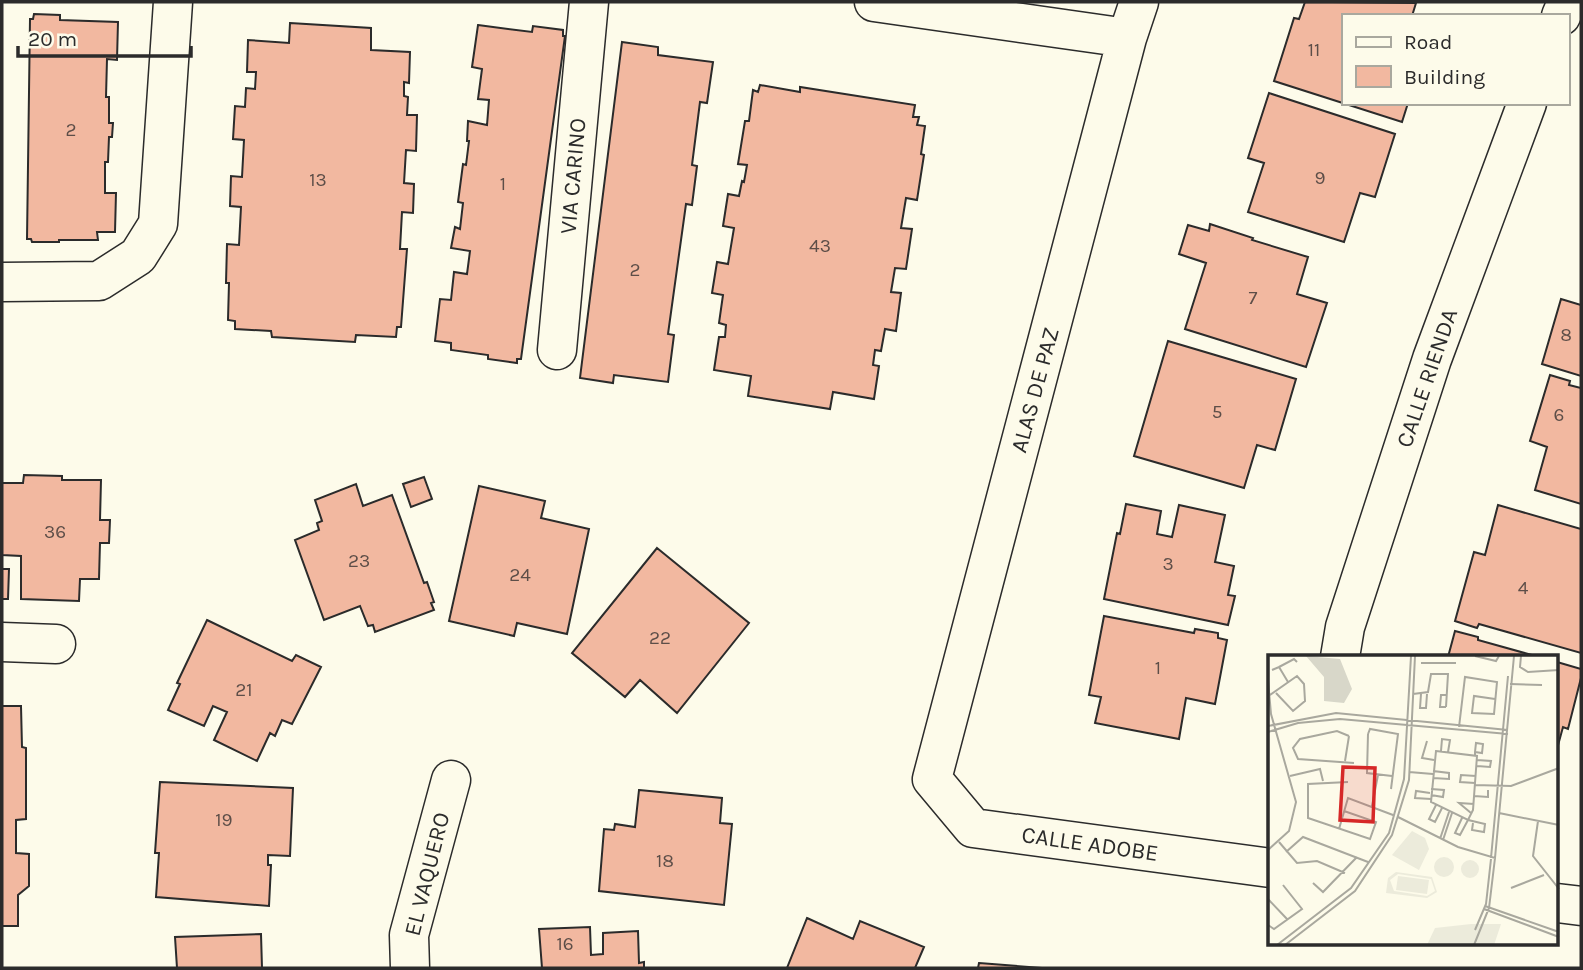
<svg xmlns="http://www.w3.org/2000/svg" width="1583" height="970" font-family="Karla,sans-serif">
	<rect width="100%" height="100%" fill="#fdfbea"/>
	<path fill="#f2b8a0" stroke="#2b2b2b" stroke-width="2" d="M 1305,2 L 1416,3 L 1412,16 L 1343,16 L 1343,103 L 1408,103 L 1402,122 L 1274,81 L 1294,18 L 1299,19 Z
		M 34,14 L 60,15 L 60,20 L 118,22 L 117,60 L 107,59 L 106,97 L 109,97 L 109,123 L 113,123 L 112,137 L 109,137 L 108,162 L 105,162 L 105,193 L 116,193 L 115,232 L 97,232 L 98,240 L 59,240 L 59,242 L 32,242 L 31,239 L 27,239 L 30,19 L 33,19 Z
		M 290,23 L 371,28 L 371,50 L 410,52 L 409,83 L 404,82 L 404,96 L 408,97 L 407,115 L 417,115 L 416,151 L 406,150 L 404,183 L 414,184 L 413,213 L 402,212 L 400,249 L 407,249 L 401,327 L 397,327 L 396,337 L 356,335 L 355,342 L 272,337 L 271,331 L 235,329 L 235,321 L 228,320 L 229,283 L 226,283 L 227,244 L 239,245 L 241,207 L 230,206 L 231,176 L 242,177 L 244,140 L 233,139 L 235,106 L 245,107 L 246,88 L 255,89 L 256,72 L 247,72 L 248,40 L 289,43 Z
		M 478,25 L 532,32 L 533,26 L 563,30 L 563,36 L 565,36 L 521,359 L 517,359 L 517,363 L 488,359 L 488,355 L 451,350 L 451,343 L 435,341 L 440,299 L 451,300 L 454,272 L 467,274 L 470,251 L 451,248 L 455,227 L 460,229 L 463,203 L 458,202 L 463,164 L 466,165 L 469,141 L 467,141 L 468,121 L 487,125 L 489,100 L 478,99 L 482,69 L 472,67 Z
		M 622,42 L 658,47 L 658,55 L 713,62 L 707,103 L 700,102 L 692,165 L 697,166 L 692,205 L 686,204 L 668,334 L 674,335 L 668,382 L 614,375 L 613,383 L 580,378 Z
		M 760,85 L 800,92 L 800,87 L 915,105 L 913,117 L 919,117 L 917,125 L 925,126 L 921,154 L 924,155 L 917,200 L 906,198 L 901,228 L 912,229 L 906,269 L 895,268 L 891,292 L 901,293 L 896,331 L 885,329 L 881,351 L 875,350 L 873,365 L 879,366 L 874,399 L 833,392 L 830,409 L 748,396 L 751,376 L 714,370 L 719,337 L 725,337 L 726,325 L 719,323 L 723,295 L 712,293 L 717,262 L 728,264 L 734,228 L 723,226 L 728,194 L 739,196 L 742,181 L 744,182 L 747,165 L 738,164 L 745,121 L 749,121 L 753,90 L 758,92 Z
		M 1269,93 L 1395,134 L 1375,197 L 1360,193 L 1344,242 L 1248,212 L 1264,163 L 1248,158 Z
		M 1210,224 L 1253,238 L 1252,240 L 1308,257 L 1297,294 L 1327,303 L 1306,367 L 1185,329 L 1206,263 L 1179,254 L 1188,225 L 1209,231 Z
		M 1561,299 L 1581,305 L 1581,376 L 1542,364 Z
		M 1168,341 L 1296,379 L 1275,450 L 1257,445 L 1244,488 L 1134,456 Z
		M 1550,375 L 1570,381 L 1569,385 L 1581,388 L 1581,504 L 1535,490 L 1547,447 L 1530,441 Z
		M 24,475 L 62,476 L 62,480 L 101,480 L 100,520 L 110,520 L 109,543 L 100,543 L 99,579 L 80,579 L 79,601 L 21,599 L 21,556 L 2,555 L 2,483 L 23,483 Z
		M 424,477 L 432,499 L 411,507 L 403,484 Z
		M 356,484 L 363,506 L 392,495 L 424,583 L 427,582 L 434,602 L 431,603 L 434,610 L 375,632 L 373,625 L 368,626 L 360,606 L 324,620 L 295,540 L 319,530 L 317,523 L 322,521 L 315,500 Z
		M 479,486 L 545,501 L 541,518 L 589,529 L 567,634 L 517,623 L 514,636 L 449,621 Z
		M 1126,504 L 1161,511 L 1157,534 L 1172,537 L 1179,505 L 1225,515 L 1215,562 L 1234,566 L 1228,595 L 1235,596 L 1228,625 L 1104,599 L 1117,533 L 1120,534 Z
		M 1498,505 L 1581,529 L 1581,653 L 1479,624 L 1477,628 L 1455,621 L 1474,552 L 1485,555 Z
		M 657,548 L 749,623 L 677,713 L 640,680 L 625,697 L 572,653 Z
		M 2,569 L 9,569 L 8,599 L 2,599 Z
		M 1104,616 L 1194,633 L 1195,629 L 1218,633 L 1218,638 L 1227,640 L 1215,704 L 1186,698 L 1179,739 L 1095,723 L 1101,697 L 1089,695 Z
		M 207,620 L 292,661 L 296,655 L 321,667 L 292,724 L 282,720 L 275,736 L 270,733 L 257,761 L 214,740 L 227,712 L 213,706 L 204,726 L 168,710 L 180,684 L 177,683 Z
		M 1455,631 L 1478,637 L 1478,640 L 1539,657 L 1448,657 Z
		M 1557,662 L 1581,669 L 1581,678 L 1568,729 L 1563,727 L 1557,749 Z
		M 2,706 L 21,706 L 22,747 L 26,748 L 26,819 L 16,820 L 16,853 L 29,854 L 29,886 L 18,895 L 18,926 L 2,926 Z
		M 160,782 L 293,788 L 290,856 L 268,855 L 268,865 L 271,865 L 269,906 L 156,897 L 159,853 L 155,853 Z
		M 639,790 L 722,798 L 720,823 L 732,824 L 724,905 L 599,891 L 604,829 L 614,830 L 615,824 L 635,827 Z
		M 807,918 L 853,939 L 860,921 L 924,947 L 915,968 L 787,968 Z
		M 590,927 L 591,955 L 603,954 L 603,933 L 638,931 L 639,963 L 644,962 L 644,968 L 542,968 L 539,929 Z
		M 261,934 L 262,968 L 177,968 L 175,937 Z
		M 979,963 L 1042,968 L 978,968 Z"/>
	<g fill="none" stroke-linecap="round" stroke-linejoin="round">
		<g stroke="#2b2b2b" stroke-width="41">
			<path id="minor" d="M 874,2 L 1127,38
				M 1139,2 L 1127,38 L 932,779 L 973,828 L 1270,868
				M 1561,16 L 1567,2
				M 2,282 L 99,281 L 138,256 L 158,224 L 173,2
				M 557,350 L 589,2
				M 2,642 L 56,644
				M 1340,657 L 1345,627 L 1432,359 L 1527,103
				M 1557,903 L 1581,906
				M 410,968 L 409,935 L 451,780"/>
		</g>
		<use href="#minor" stroke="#fdfbea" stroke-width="38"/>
	</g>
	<g text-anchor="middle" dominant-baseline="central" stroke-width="5" stroke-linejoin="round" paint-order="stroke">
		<g font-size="19" fill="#5d4e48">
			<text x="1314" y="50">11</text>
			<text x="71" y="130">2</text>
			<text x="1320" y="178">9</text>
			<text x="318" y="180">13</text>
			<text x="503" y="184">1</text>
			<text x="820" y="246">43</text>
			<text x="635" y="270">2</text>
			<text x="1253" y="298">7</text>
			<text x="1566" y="335">8</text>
			<text x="1217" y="412">5</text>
			<text x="1559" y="415">6</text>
			<text x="55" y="532">36</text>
			<text x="359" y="561">23</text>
			<text x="1168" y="564">3</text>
			<text x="520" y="575">24</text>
			<text x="1523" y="588">4</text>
			<text x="660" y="638">22</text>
			<text x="1158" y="668">1</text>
			<text x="244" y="690">21</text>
			<text x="224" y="820">19</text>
			<text x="665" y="861">18</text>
			<text x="565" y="944">16</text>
		</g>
		<g font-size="23" fill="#2b2b2b" stroke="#fdfbea">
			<text transform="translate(573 176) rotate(-85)">VIA CARINO</text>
			<text transform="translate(1427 378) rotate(-71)">CALLE RIENDA</text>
			<text transform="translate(1035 390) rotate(-75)">ALAS DE PAZ</text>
			<text transform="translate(1090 844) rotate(8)">CALLE ADOBE</text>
			<text transform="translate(427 874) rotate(-76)">EL VAQUERO</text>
		</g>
	</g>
	<g transform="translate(1268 655)">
		<rect width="290" height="290" fill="#fdfbea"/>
		<path d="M 144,176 L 157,183 L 161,194 L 151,215 L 124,200 ZM166 212a10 10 0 1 1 20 0a10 10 0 1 1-20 0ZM193 214a9 9 0 1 1 18 0a9 9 0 1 1-18 0ZM 128,217 L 164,222 L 169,237 L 159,243 L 118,238 L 120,223 ZM 130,219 L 163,224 L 167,236 L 159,241 L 126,236 L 122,225 ZM 130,221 L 161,225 L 159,239 L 128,235 ZM 203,269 L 233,269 L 226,290 L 159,290 L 167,273 Z" fill="#ecebdb" fill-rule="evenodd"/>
		<path d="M 38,1 L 72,4 L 84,34 L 76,48 L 56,46 L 56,22 Z" fill="#d8d7c9"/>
		<path fill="none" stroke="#a9a89e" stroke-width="2" d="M 207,1 L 228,6 L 231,1M 253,1 L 252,12 L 260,17 L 291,15M 153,8 L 188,8M 11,12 L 26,4 L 29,7M 4,15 L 11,12 L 20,27M 0,25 L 3,59 L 28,147 L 21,176 L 0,195M 242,29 L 274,30M 145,39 L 160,37 L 163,19 L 180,19 L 178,52M 153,39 L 152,53 L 158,53 L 159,39M 2,40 L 29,21 L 36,29 L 37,46 L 25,56 L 8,38M 178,52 L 172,52 L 173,40 L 178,40M 0,71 L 68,58 L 240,75M 191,72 L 197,22 L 229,27 L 226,59 L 204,58 L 206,41 L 227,44M 0,77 L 30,68 L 72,64 L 240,79M 100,79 L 102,74 L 130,79 L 123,134M 100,79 L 99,118 L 124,121M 81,81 L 69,76 L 32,84 L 25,93 L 30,104 L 86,108M 159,86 L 154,103 L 166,105M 168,96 L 209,101 L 205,155 L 200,165 L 163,147 ZM 173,96 L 174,84 L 182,85 L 180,97M 207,100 L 207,97 L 208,88 L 215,89 L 214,98 L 207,97M 77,106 L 81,81M 209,111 L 222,112 L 223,106 L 209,105M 141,117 L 165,119M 22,121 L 52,114 L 55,126M 165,123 L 181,124 L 181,118 L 165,116M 207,128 L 192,127 L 193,120 L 208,121M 207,130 L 243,131 L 291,113M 162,138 L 148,136 L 147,143 L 163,144M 163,140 L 175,142 L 176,135 L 163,134M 206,141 L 220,142 L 220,135M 168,150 L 161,164 L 167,167 L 174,153M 104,151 L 110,120M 76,156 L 108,167 L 102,184 L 40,163 L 40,129 L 80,127M 203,158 L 191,148 L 206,149M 231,158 L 291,170M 130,162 L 190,192 L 227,203 L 246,1M 194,163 L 187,178 L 192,180 L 200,165 L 217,169 L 216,177 L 204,175 L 205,168M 270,166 L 265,201 L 291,234M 71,174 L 80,143 L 125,160M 172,184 L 181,157M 175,185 L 184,158M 11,187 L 29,208 L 49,206 L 77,218M 18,197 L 35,182 L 100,207M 223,203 L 240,21M 45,228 L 55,237 L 89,202M 243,233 L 276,220M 0,244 L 19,264M 217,251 L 291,277M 216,254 L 291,282M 0,270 L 6,274 L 34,254 L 15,230M 207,275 L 218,249 L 223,204M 9,290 L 83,233 L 121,178 L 136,124 L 143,1M 17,290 L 87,236 L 124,180 L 141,125 L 147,1M 206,290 L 221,253 L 227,203"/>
		<path fill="#d62828" fill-opacity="0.15" stroke="#d62828" stroke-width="3.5" d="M 75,112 L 107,113 L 105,167 L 72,165 Z"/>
		<rect width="290" height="290" fill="none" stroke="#2b2b2b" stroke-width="3.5"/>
	</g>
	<rect width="1583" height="970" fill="none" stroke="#2b2b2b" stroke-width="7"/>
	<rect x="1342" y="14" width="228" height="91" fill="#fdfbea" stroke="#a9a89e" stroke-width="2"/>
	<rect x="1356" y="37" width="35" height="10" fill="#fdfbea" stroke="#a9a89e" stroke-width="2"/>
	<text x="1404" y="49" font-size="21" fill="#2b2b2b">Road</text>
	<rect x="1356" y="66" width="35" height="21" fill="#f2b8a0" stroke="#a9a89e" stroke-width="2"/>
	<text x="1404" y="84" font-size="21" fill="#2b2b2b">Building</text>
	<path d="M18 46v10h173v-10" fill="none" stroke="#2b2b2b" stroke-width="3.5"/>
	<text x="28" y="46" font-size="21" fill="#2b2b2b" stroke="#fdfbea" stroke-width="5" paint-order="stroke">20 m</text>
</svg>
